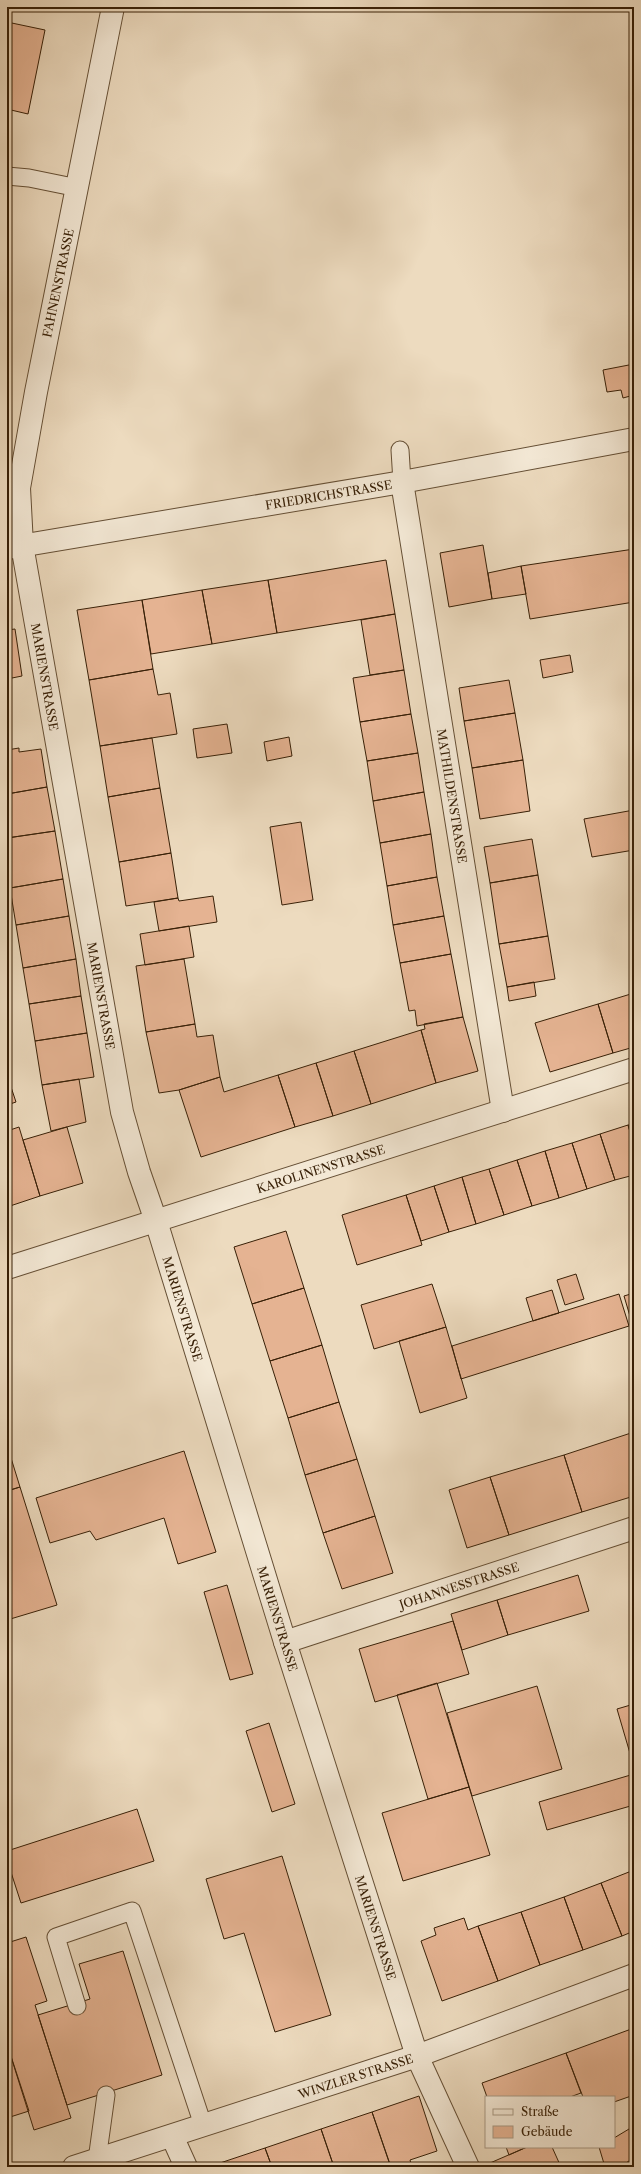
<svg xmlns="http://www.w3.org/2000/svg" width="641" height="2174" font-family="'Libre Caslon Text',serif">
	<rect width="100%" height="100%" fill="#eddbbf"/>
	<filter id="stains"><feTurbulence type="fractalNoise" baseFrequency=".005" numOctaves="4"/><feColorMatrix values="0 0 0 0 .2 0 0 0 0 .09 0 0 0 0 .02 0 0 0 .5 -.17"/></filter>
	<radialGradient id="worn" r=".72"><stop offset=".6" stop-color="#630" stop-opacity="0"/><stop offset="1" stop-color="#630" stop-opacity=".3"/></radialGradient>
	<path fill="#e5b392" stroke="#382007" d="M 7,22 L 45,30 L 28,114 L 11,110 L 7,128 Z
		M 634,364 L 634,395 L 623,398 L 621,390 L 607,392 L 603,370 Z
		M 483,545 L 492,599 L 449,607 L 440,553 Z
		M 634,549 L 634,602 L 530,619 L 521,566 Z
		M 386,560 L 395,614 L 277,633 L 268,580 Z
		M 521,566 L 526,594 L 492,599 L 488,573 Z
		M 268,580 L 277,633 L 212,644 L 202,590 Z
		M 202,590 L 212,644 L 151,654 L 142,600 Z
		M 142,600 L 153,669 L 89,680 L 77,610 Z
		M 395,614 L 404,670 L 370,675 L 361,620 Z
		M 15,629 L 22,676 L 7,679 L 7,630 Z
		M 570,655 L 573,672 L 543,678 L 540,660 Z
		M 153,669 L 158,695 L 170,693 L 177,734 L 100,746 L 89,680 Z
		M 404,670 L 411,714 L 360,722 L 353,678 Z
		M 509,680 L 515,713 L 464,721 L 459,688 Z
		M 515,713 L 523,760 L 472,768 L 464,721 Z
		M 411,714 L 418,753 L 367,761 L 360,722 Z
		M 227,724 L 232,753 L 197,758 L 193,729 Z
		M 289,737 L 292,756 L 267,761 L 264,742 Z
		M 152,738 L 160,788 L 108,797 L 100,746 Z
		M 19,748 L 19,752 L 41,749 L 47,787 L 7,794 L 7,750 Z
		M 418,753 L 424,792 L 373,801 L 367,761 Z
		M 523,760 L 530,811 L 480,819 L 472,768 Z
		M 47,787 L 55,831 L 7,838 L 7,794 Z
		M 160,788 L 171,853 L 119,862 L 108,797 Z
		M 424,792 L 431,834 L 380,843 L 373,801 Z
		M 634,810 L 634,850 L 592,857 L 584,819 Z
		M 301,822 L 313,900 L 282,905 L 270,827 Z
		M 55,831 L 63,879 L 10,888 L 7,872 L 7,838 Z
		M 431,834 L 437,877 L 387,886 L 380,843 Z
		M 532,839 L 538,875 L 490,883 L 484,847 Z
		M 171,853 L 178,898 L 126,906 L 119,862 Z
		M 538,875 L 548,936 L 499,944 L 490,883 Z
		M 437,877 L 444,916 L 393,925 L 387,886 Z
		M 63,879 L 69,916 L 16,925 L 10,888 Z
		M 213,896 L 217,922 L 159,931 L 154,902 L 178,898 L 179,901 Z
		M 69,916 L 76,959 L 23,968 L 16,925 Z
		M 444,916 L 451,954 L 400,963 L 393,925 Z
		M 189,926 L 194,957 L 145,965 L 140,934 Z
		M 548,936 L 555,979 L 507,987 L 499,944 Z
		M 451,954 L 463,1017 L 417,1026 L 415,1010 L 409,1011 L 400,963 Z
		M 76,959 L 81,996 L 29,1004 L 23,968 Z
		M 184,959 L 195,1024 L 146,1032 L 136,966 Z
		M 534,982 L 536,996 L 509,1001 L 507,987 Z
		M 634,993 L 634,1047 L 613,1053 L 598,1004 Z
		M 81,996 L 87,1033 L 35,1041 L 29,1004 Z
		M 598,1004 L 613,1053 L 550,1072 L 535,1023 Z
		M 463,1017 L 478,1071 L 436,1083 L 421,1030 L 425,1029 L 424,1024 Z
		M 195,1024 L 197,1037 L 213,1035 L 220,1077 L 179,1090 L 159,1093 L 146,1032 Z
		M 421,1030 L 436,1083 L 371,1104 L 354,1051 Z
		M 87,1033 L 94,1077 L 42,1085 L 35,1041 Z
		M 354,1051 L 371,1104 L 333,1116 L 316,1063 Z
		M 316,1063 L 333,1116 L 295,1127 L 278,1075 Z
		M 7,1075 L 16,1102 L 7,1105 Z
		M 278,1075 L 295,1127 L 201,1157 L 179,1090 L 220,1077 L 224,1092 Z
		M 79,1079 L 86,1122 L 51,1131 L 42,1085 Z
		M 634,1124 L 634,1145 L 628,1125 Z
		M 628,1125 L 634,1145 L 634,1175 L 615,1180 L 600,1134 Z
		M 19,1127 L 40,1196 L 7,1207 L 7,1131 Z
		M 67,1127 L 83,1183 L 40,1196 L 23,1140 Z
		M 600,1134 L 615,1180 L 587,1189 L 572,1143 Z
		M 572,1143 L 587,1189 L 559,1198 L 545,1151 Z
		M 545,1151 L 559,1198 L 532,1206 L 517,1160 Z
		M 517,1160 L 532,1206 L 504,1215 L 489,1169 Z
		M 489,1169 L 504,1215 L 476,1224 L 462,1177 Z
		M 462,1177 L 476,1224 L 449,1232 L 434,1186 Z
		M 434,1186 L 449,1232 L 421,1241 L 406,1195 Z
		M 406,1195 L 422,1245 L 357,1265 L 342,1215 Z
		M 286,1231 L 304,1288 L 252,1304 L 234,1247 Z
		M 576,1274 L 584,1299 L 565,1305 L 557,1280 Z
		M 432,1284 L 446,1327 L 374,1349 L 361,1305 Z
		M 304,1288 L 322,1345 L 270,1361 L 252,1304 Z
		M 552,1290 L 559,1313 L 533,1321 L 526,1298 Z
		M 634,1293 L 634,1323 L 632,1323 L 624,1296 Z
		M 619,1294 L 629,1326 L 461,1379 L 452,1346 Z
		M 446,1327 L 467,1398 L 420,1413 L 399,1341 Z
		M 322,1345 L 339,1402 L 288,1418 L 270,1361 Z
		M 339,1402 L 357,1459 L 305,1475 L 288,1418 Z
		M 634,1432 L 634,1496 L 582,1512 L 564,1455 Z
		M 7,1445 L 20,1487 L 7,1491 Z
		M 184,1451 L 216,1552 L 178,1564 L 164,1518 L 96,1540 L 90,1531 L 50,1543 L 36,1498 Z
		M 564,1455 L 582,1512 L 509,1535 L 490,1477 Z
		M 357,1459 L 375,1516 L 323,1533 L 305,1475 Z
		M 490,1477 L 509,1535 L 467,1548 L 449,1490 Z
		M 20,1487 L 57,1605 L 7,1620 L 7,1491 Z
		M 375,1516 L 393,1573 L 342,1589 L 323,1533 Z
		M 578,1575 L 589,1611 L 508,1635 L 497,1600 Z
		M 227,1585 L 253,1674 L 230,1680 L 204,1592 Z
		M 497,1600 L 508,1635 L 462,1650 L 451,1614 Z
		M 453,1621 L 469,1674 L 375,1702 L 359,1649 Z
		M 437,1683 L 469,1787 L 428,1799 L 397,1695 Z
		M 537,1686 L 562,1769 L 472,1796 L 447,1713 Z
		M 634,1704 L 634,1767 L 617,1709 Z
		M 269,1723 L 295,1804 L 272,1812 L 246,1731 Z
		M 634,1774 L 634,1805 L 547,1830 L 539,1802 Z
		M 469,1787 L 490,1855 L 403,1881 L 382,1813 Z
		M 137,1809 L 154,1861 L 21,1903 L 7,1860 L 7,1851 Z
		M 282,1856 L 331,2015 L 275,2032 L 244,1933 L 224,1939 L 206,1879 Z
		M 634,1870 L 634,1931 L 622,1936 L 601,1883 Z
		M 601,1883 L 622,1936 L 583,1950 L 564,1897 Z
		M 564,1897 L 583,1950 L 540,1965 L 521,1912 Z
		M 521,1912 L 540,1965 L 498,1981 L 478,1926 Z
		M 464,1918 L 468,1930 L 478,1926 L 498,1981 L 442,2001 L 421,1941 L 436,1935 L 434,1928 Z
		M 26,1937 L 47,2001 L 35,2005 L 71,2118 L 34,2130 L 7,2044 L 7,1943 Z
		M 123,1951 L 162,2075 L 67,2105 L 38,2015 L 90,1999 L 79,1964 Z
		M 634,2028 L 634,2095 L 614,2102 L 614,2097 L 583,2097 L 566,2053 Z
		M 7,2044 L 29,2111 L 7,2118 Z
		M 566,2053 L 581,2093 L 570,2097 L 487,2097 L 482,2083 Z
		M 419,2096 L 437,2151 L 410,2160 L 412,2167 L 391,2167 L 372,2112 Z
		M 372,2112 L 390,2165 L 383,2167 L 334,2167 L 321,2129 Z
		M 634,2126 L 634,2158 L 619,2167 L 605,2167 L 599,2147 L 614,2147 L 614,2138 Z
		M 321,2129 L 334,2167 L 272,2167 L 265,2148 Z
		M 506,2147 L 527,2147 L 509,2155 Z
		M 527,2147 L 552,2147 L 561,2167 L 491,2167 L 490,2163 Z
		M 265,2148 L 272,2167 L 215,2167 L 214,2165 Z"/>
	<g fill="none" stroke-linecap="round" stroke-linejoin="round">
		<g stroke="#654f35" stroke-width="19">
			<path id="lane" d="M 7,176 L 29,178 L 78,188
				M 400,450 L 402,482
				M 77,2006 L 56,1937 L 132,1911 L 203,2125
				M 97,2160 L 106,2095"/>
		</g>
		<g stroke="#654f35" stroke-width="24">
			<g id="street">
				<path id="s1" d="M 113,7 L 36,392 L 19,488 L 22,545 L 122,1112 L 139,1172 L 156,1221 L 285,1642 L 417,2056 L 468,2167"/>
				<path id="s2" d="M 402,482 L 503,1111"/>
				<path id="s3" d="M 8,548 L 402,482 L 634,439"/>
				<path id="s4" d="M 7,1268 L 634,1069"/>
				<path id="s5" d="M 285,1642 L 634,1528"/>
				<path d="M 172,2136 L 186,2167"/>
				<path id="s6" d="M 74,2167 L 417,2056 L 634,1975"/>
			</g>
		</g>
		<use href="#lane" stroke="#f3e8d5" stroke-width="17"/>
		<use href="#street" stroke="#f3e8d5" stroke-width="22"/>
	</g>
	<g text-anchor="middle" dominant-baseline="central" stroke-width="3" stroke-linejoin="round" paint-order="stroke">
		<g font-size="12" fill="#382007" stroke="#f3e8d5">
			<text transform="translate(58 283) rotate(-78)">FAHNENSTRASSE</text>
			<text stroke="none"><textPath href="#s3" startOffset="325">FRIEDRICHSTRASSE</textPath></text>
			<text stroke="none"><textPath href="#s1" startOffset="681">MARIENSTRASSE</textPath></text>
			<text stroke="none"><textPath href="#s2" startOffset="318">MATHILDENSTRASSE</textPath></text>
			<text stroke="none"><textPath href="#s1" startOffset="1005">MARIENSTRASSE</textPath></text>
			<text stroke="none"><textPath href="#s4" startOffset="329">KAROLINENSTRASSE</textPath></text>
			<text stroke="none"><textPath href="#s1" startOffset="1329">MARIENSTRASSE</textPath></text>
			<text stroke="none"><textPath href="#s5" startOffset="183">JOHANNESSTRASSE</textPath></text>
			<text stroke="none"><textPath href="#s1" startOffset="1653">MARIENSTRASSE</textPath></text>
			<text stroke="none"><textPath href="#s1" startOffset="1977">MARIENSTRASSE</textPath></text>
			<text stroke="none"><textPath href="#s6" startOffset="296">WINZLER STRASSE</textPath></text>
		</g>
	</g>
	<rect width="641" height="2174" fill="none" stroke="#eddbbf" stroke-width="24"/>
	<rect x="8" y="8" width="625" height="2158" fill="none" stroke="#382007" stroke-width="2"/>
	<rect x="12" y="12" width="617" height="2150" fill="none" stroke="#382007"/>
	<rect x="485" y="2096" width="130" height="52" fill="#f3e8d5" stroke="#a89883"/>
	<rect x="493" y="2109" width="20" height="6" fill="#f3e8d5" stroke="#a89883"/>
	<text x="521" y="2116" font-size="12" fill="#382007">Straße</text>
	<rect x="493" y="2126" width="20" height="12" fill="#e5b392" stroke="#a89883"/>
	<text x="521" y="2136" font-size="12" fill="#382007">Gebäude</text>
	<rect width="100%" height="100%" filter="url(#stains)"/>
	<rect width="100%" height="100%" fill="url(#worn)"/>
</svg>
